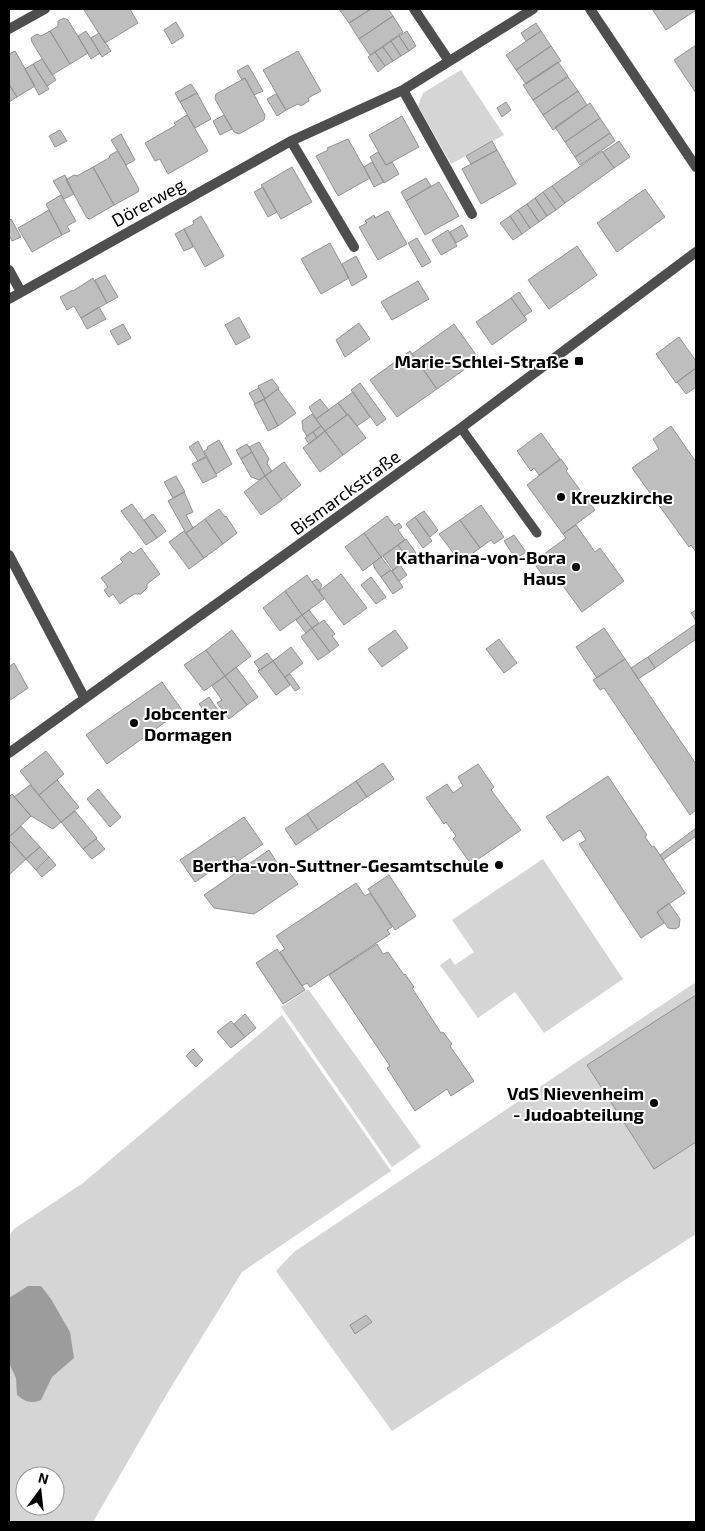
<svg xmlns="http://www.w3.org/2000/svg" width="705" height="1531" font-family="'Exo 2',sans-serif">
	<rect width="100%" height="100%" fill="#fff"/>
	<path fill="#d5d5d5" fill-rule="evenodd" d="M 461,70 L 504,135 L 451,164 L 418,106 L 423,93 Z
		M 543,859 L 623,979 L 544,1033 L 515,992 L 478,1018 L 440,965 L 450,958 L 455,965 L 474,952 L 452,920 Z
		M 696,982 L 696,1234 L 392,1431 L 276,1271 L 294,1252 Z
		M 308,989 L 421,1147 L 392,1167 L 281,1007 Z
		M 282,1015 L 391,1171 L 242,1272 L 165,1397 L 93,1522 L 9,1522 L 9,1236 L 14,1229 L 83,1183 ZM 25,1476 L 55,1476 L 55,1506 L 25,1506 Z"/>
	<path fill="#9c9c9c" d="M 28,1286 L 41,1286 L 51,1299 L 70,1332 L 74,1358 L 52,1377 L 41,1400 C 31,1404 25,1402 17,1395 L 16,1378 L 9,1363 L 9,1298 Z"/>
	<path fill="#bebebe" stroke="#929292" d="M 86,9 L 130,9 L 138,23 L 105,43 L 84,10 Z
		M 339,9 L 371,9 L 349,23 Z
		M 371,9 L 388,9 L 393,16 L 359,39 L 349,23 Z
		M 652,9 L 696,9 L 696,10 L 666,30 Z
		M 393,16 L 403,32 L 370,55 L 359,39 Z
		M 64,18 L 68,20 L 88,53 L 70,64 L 50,31 L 58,26 L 58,21 Z
		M 176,22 L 184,36 L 172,44 L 164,30 Z
		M 536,23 L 541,31 L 526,41 L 521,33 Z
		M 50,31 L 70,64 L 52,75 L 32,42 L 31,38 L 37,34 L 41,36 Z
		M 86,31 L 100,53 L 91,59 L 78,36 Z
		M 407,31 L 416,46 L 409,51 L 399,36 Z
		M 541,31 L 551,46 L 516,70 L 506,55 Z
		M 99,33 L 111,51 L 102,57 L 91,38 Z
		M 399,36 L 409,51 L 401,56 L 391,41 Z
		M 391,41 L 401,56 L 393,61 L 383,47 Z
		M 696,45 L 696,93 L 674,60 Z
		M 551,46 L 561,61 L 526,84 L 516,70 Z
		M 383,47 L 393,61 L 385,66 L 375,52 Z
		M 15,51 L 35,86 L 17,97 L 9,84 L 9,54 Z
		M 298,51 L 321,91 L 308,98 L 309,101 L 301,106 L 298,104 L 286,110 L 263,70 Z
		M 375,52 L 385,66 L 378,72 L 368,57 Z
		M 42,59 L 56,80 L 47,86 L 33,64 Z
		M 558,62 L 568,76 L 533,100 L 523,85 Z
		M 33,64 L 49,89 L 39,95 L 25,69 Z
		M 248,65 L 263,91 L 254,95 L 245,78 L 242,80 L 237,71 Z
		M 568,77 L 578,91 L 543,115 L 533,100 Z
		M 245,78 L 265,115 L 264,120 L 239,134 L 234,132 L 215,99 L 216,94 Z
		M 9,84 L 17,97 L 9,102 Z
		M 191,84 L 197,93 L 180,102 L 175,93 Z
		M 578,91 L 587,105 L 553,130 L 543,115 Z
		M 197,93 L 211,119 L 195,128 L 180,102 Z
		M 276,94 L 286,110 L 277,116 L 267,99 Z
		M 506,102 L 511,110 L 502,117 L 497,108 Z
		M 590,103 L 600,118 L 565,142 L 555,127 Z
		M 187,115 L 208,151 L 168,174 L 160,159 L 155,161 L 145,143 L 176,125 L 174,123 Z
		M 224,115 L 232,129 L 220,135 L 213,121 Z
		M 402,116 L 419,147 L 386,165 L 369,135 Z
		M 600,118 L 610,133 L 575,157 L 565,142 Z
		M 60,130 L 67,141 L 55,147 L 49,136 Z
		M 610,133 L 615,141 L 580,165 L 575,157 Z
		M 121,134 L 135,160 L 126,165 L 111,140 Z
		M 348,139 L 370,178 L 338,196 L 316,156 L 328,150 L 327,148 Z
		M 492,141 L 497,150 L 471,164 L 466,156 Z
		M 619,141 L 630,157 L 614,168 L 603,152 Z
		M 497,150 L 516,184 L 481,204 L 462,169 Z
		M 118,151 L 139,189 L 138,192 L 114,205 L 93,167 L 109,158 L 110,155 Z
		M 602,151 L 614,168 L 565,203 L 552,186 Z
		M 378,152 L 386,165 L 392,162 L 399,174 L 384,183 L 370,157 Z
		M 372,162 L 384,182 L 374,187 L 364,167 Z
		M 93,167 L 114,205 L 90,219 L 87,218 L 66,180 L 74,175 L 77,176 Z
		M 292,167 L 312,202 L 281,219 L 261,185 Z
		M 65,175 L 74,194 L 64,199 L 53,181 Z
		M 426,178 L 431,186 L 406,201 L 401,192 Z
		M 439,182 L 459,216 L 425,235 L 406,201 Z
		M 552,186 L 565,203 L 556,210 L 543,192 Z
		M 263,187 L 277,212 L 268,217 L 254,192 Z
		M 645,189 L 665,217 L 617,252 L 597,223 Z
		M 543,192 L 556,210 L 547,216 L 535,198 Z
		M 61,195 L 76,221 L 67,226 L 70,231 L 62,235 L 46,204 Z
		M 535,198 L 547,216 L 539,222 L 527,204 Z
		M 527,204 L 539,222 L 530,228 L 518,210 Z
		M 49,210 L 62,235 L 32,252 L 18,228 Z
		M 518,210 L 530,228 L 522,234 L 510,216 Z
		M 388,211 L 407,244 L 378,260 L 359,227 L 367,223 L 365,221 L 374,215 L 375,218 Z
		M 201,216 L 224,256 L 205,267 L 184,229 L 194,224 L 193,221 Z
		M 510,216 L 522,234 L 513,240 L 500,223 Z
		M 11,219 L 21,237 L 12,241 L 9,235 L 9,221 Z
		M 462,225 L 468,236 L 456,243 L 450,232 Z
		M 184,229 L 193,247 L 184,251 L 175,234 Z
		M 448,230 L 457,246 L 441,255 L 432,240 Z
		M 417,238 L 431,262 L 422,267 L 408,243 Z
		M 330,243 L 349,278 L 321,294 L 301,259 Z
		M 577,246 L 597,275 L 549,309 L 528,280 Z
		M 356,256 L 367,277 L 352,286 L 342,264 Z
		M 105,275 L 118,297 L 107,303 L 95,280 Z
		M 93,278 L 107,303 L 81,318 L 74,306 L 67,310 L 60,297 L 73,290 L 73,291 Z
		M 418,281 L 429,299 L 392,320 L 381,302 Z
		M 519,292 L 532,311 L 524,316 L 511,298 Z
		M 511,298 L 527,320 L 492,345 L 476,322 Z
		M 99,307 L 106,319 L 87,329 L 81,318 Z
		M 239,317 L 250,337 L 236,345 L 225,325 Z
		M 359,323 L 370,339 L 345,357 L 336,340 Z
		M 123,324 L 131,338 L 118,345 L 110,331 Z
		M 454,324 L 479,359 L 437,389 L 412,354 Z
		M 679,337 L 696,361 L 696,368 L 676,383 L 656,354 Z
		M 410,351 L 437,389 L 397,417 L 370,380 Z
		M 696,368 L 696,387 L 686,394 L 677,382 Z
		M 272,379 L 279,388 L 265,399 L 258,386 Z
		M 360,383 L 386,419 L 377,426 L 351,390 Z
		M 259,388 L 265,399 L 255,404 L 249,393 Z
		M 278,389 L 296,413 L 278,426 L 264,399 Z
		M 353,392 L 370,417 L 357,426 L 338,403 Z
		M 264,399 L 278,426 L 268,431 L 254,404 Z
		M 320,399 L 329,410 L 316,419 L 309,407 Z
		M 338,403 L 347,415 L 325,431 L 316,419 Z
		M 312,414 L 321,426 L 307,436 L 303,430 L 302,421 Z
		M 348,414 L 366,438 L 343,455 L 325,431 Z
		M 321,426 L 325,431 L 317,438 L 313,432 Z
		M 671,426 L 696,462 L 696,552 L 691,545 L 689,547 L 632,468 L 659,449 L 653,439 Z
		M 325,431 L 343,455 L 320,472 L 303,448 Z
		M 313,432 L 317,438 L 309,444 L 305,438 Z
		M 541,433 L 560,459 L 539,475 L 534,468 L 531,471 L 517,451 Z
		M 219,440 L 232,464 L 216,474 L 204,451 L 208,449 L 207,447 Z
		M 198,441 L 206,457 L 198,461 L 189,447 Z
		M 259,442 L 269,459 L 267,464 L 272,471 L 265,476 L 249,447 Z
		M 247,444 L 252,452 L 241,459 L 236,450 Z
		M 252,452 L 265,476 L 259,480 L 251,477 L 241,459 Z
		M 206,457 L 217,476 L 203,483 L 192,464 Z
		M 561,459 L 568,469 L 566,471 L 595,510 L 563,534 L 527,485 Z
		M 284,462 L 301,485 L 282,500 L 265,476 Z
		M 176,476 L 185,492 L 173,498 L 164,482 Z
		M 265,476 L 282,500 L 261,515 L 244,492 Z
		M 184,492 L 193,512 L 186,515 L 193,528 L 186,533 L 168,501 Z
		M 132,504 L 157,538 L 146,545 L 121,511 Z
		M 481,505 L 504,537 L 494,544 L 491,540 L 480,548 L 460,520 Z
		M 219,509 L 225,517 L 226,516 L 237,533 L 223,544 L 205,519 Z
		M 424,511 L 438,530 L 430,537 L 415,517 Z
		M 153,514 L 166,531 L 157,538 L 144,520 Z
		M 387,516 L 395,526 L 399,523 L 402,527 L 398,530 L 405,540 L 381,557 L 364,533 Z
		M 415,517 L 432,541 L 423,548 L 406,524 Z
		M 205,519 L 223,544 L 204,558 L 186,533 Z
		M 460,520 L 480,548 L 470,555 L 472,559 L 463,566 L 439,534 Z
		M 576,525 L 595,552 L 600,548 L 624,581 L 582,612 L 553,572 L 545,578 L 533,562 L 566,538 L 563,534 Z
		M 184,531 L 204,558 L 189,569 L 169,542 Z
		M 364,533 L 381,557 L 363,571 L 345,547 Z
		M 514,535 L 526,552 L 516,559 L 504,541 Z
		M 406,539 L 416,553 L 408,559 L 398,545 Z
		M 398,545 L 408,559 L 393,570 L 383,556 Z
		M 141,548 L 160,574 L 147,584 L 147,588 L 141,594 L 134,594 L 120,604 L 113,594 L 109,597 L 104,590 L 108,587 L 101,578 L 123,562 L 120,559 L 130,551 L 133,554 Z
		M 381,557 L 391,570 L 381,577 L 375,569 L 373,563 Z
		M 400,565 L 407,575 L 399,581 L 392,571 Z
		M 391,570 L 403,587 L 393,594 L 381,577 Z
		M 341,574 L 367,608 L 344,625 L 319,591 Z
		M 307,575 L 324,599 L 302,615 L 285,591 Z
		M 371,577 L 386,597 L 376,604 L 361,585 Z
		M 317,579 L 322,585 L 319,591 L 312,582 Z
		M 285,591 L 302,615 L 280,631 L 263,608 Z
		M 309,610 L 319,623 L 312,628 L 302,615 Z
		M 696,610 L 696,621 L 691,613 Z
		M 302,615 L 312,628 L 306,633 L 296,620 Z
		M 324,620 L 335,634 L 332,636 L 339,645 L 330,652 L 312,628 Z
		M 696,624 L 696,639 L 655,668 L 648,657 Z
		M 312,628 L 330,652 L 318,660 L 301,637 Z
		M 604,628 L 625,659 L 597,678 L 576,647 Z
		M 232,630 L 251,656 L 225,676 L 206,650 Z
		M 395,630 L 408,648 L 382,667 L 368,649 Z
		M 499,639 L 517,663 L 504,673 L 486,649 Z
		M 291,647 L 303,663 L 285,677 L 273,661 Z
		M 206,650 L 225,676 L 204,691 L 184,665 Z
		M 267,653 L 273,661 L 260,670 L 254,662 Z
		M 648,657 L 655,668 L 638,679 L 631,668 Z
		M 625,659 L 696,764 L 696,810 L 690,815 L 604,688 L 600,690 L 593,680 Z
		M 273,661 L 290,685 L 276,695 L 258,671 Z
		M 14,663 L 28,688 L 9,701 L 9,667 Z
		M 236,667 L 258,697 L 247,705 L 225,676 Z
		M 290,674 L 300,688 L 295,691 L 285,677 Z
		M 225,676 L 247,705 L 229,719 L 217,703 L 222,700 L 212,686 Z
		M 162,682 L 182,710 L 107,764 L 86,735 Z
		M 209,697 L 219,712 L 209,718 L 199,704 Z
		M 46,751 L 64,774 L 39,795 L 20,771 Z
		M 383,763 L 394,779 L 367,797 L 356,781 Z
		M 478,764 L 494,787 L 491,790 L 521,830 L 471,864 L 453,839 L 456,836 L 446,822 L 444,824 L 426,798 L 447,784 L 453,793 L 463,786 L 458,777 Z
		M 608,776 L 647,835 L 645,837 L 652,847 L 654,846 L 685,893 L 657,912 L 664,923 L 641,938 L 579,844 L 586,840 L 580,830 L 563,841 L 546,817 Z
		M 57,780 L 79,807 L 61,822 L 39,795 Z
		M 356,781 L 367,797 L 318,830 L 307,814 Z
		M 30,785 L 61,822 L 53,829 L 31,816 L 14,797 Z
		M 98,789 L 121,817 L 110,827 L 87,799 Z
		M 12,794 L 31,816 L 9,837 L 9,797 Z
		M 75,811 L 97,838 L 83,849 L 61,822 Z
		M 307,814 L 318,830 L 296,845 L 285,829 Z
		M 244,817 L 263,844 L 238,861 L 234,856 L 195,882 L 180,860 Z
		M 21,826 L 40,847 L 26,859 L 9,840 L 9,837 Z
		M 696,828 L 696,836 L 663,860 L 660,855 Z
		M 96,839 L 105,849 L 92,859 L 83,849 Z
		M 9,840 L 26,859 L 9,875 Z
		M 40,847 L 49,857 L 36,870 L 26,859 Z
		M 269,850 L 285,875 L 289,872 L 298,884 L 254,914 L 214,908 L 204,895 Z
		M 49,857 L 56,865 L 42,877 L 36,870 Z
		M 389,875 L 416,916 L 395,930 L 368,889 Z
		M 356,883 L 365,896 L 370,893 L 392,927 L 387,930 L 390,934 L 310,987 L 307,983 L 302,986 L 280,952 L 285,949 L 276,936 Z
		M 669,903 L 680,919 L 679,927 L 675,929 L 668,928 L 657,912 Z
		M 377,944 L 383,954 L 388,952 L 404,975 L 405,974 L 414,987 L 412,988 L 441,1033 L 443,1032 L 452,1044 L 450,1046 L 474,1081 L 451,1096 L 447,1089 L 415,1111 L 387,1068 L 390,1066 L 329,975 Z
		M 277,949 L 305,990 L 283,1004 L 256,963 Z
		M 696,995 L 696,1142 L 654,1169 L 587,1065 Z
		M 245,1014 L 256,1028 L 245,1037 L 234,1024 Z
		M 231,1021 L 245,1037 L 231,1048 L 217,1032 Z
		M 193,1049 L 203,1060 L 196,1067 L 186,1056 Z
		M 366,1315 L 372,1322 L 355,1334 L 350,1325 Z"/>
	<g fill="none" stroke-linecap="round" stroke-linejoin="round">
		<path stroke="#4e4e4e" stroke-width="9" d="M 461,428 L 537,533"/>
		<path stroke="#4e4e4e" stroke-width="10" d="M 414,9 L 449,61
			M 590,9 L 696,167
			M 9,29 L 45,9
			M 403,90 L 472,214
			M 291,141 L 354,247
			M 9,270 L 21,292
			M 9,299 L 291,141 L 403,90 L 533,9
			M 9,555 L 84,697"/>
		<path stroke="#4e4e4e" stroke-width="10" d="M 9,753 L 461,428 L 696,252"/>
	</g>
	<g fill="#000" stroke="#fff" stroke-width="2">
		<rect x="574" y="356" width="10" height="10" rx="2.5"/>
		<circle cx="561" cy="497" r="5"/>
		<circle cx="576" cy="567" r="5"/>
		<circle cx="134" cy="723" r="5"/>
		<circle cx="499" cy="865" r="5"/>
		<circle cx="654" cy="1103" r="5"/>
	</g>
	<g text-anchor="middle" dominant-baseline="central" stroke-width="4" stroke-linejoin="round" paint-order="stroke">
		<g font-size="18" fill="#000" stroke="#fff">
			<text transform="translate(148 202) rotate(-29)">Dörerweg</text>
			<text transform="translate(345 492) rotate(-36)">Bismarckstraße</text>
		</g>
		<g font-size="18" font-weight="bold" fill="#000" stroke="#fff" text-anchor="end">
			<text x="569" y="361">Marie-Schlei-Straße</text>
			<text x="571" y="497" text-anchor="start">Kreuzkirche</text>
			<text x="566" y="557">Katharina-von-Bora<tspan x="566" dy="21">Haus</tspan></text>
			<text x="144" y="713" text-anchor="start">Jobcenter<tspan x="144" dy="21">Dormagen</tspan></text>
			<text x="489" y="865">Bertha-von-Suttner-Gesamtschule</text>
			<text x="644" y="1093">VdS Nievenheim<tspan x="644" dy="21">- Judoabteilung</tspan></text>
		</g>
	</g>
	<rect width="705" height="1531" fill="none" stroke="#000000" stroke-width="20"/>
	<g transform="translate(40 1491) rotate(15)"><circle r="24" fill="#ffffff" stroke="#999999"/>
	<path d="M0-4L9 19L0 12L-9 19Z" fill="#000000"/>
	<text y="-8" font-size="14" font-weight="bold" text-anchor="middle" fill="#000000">N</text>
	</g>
</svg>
